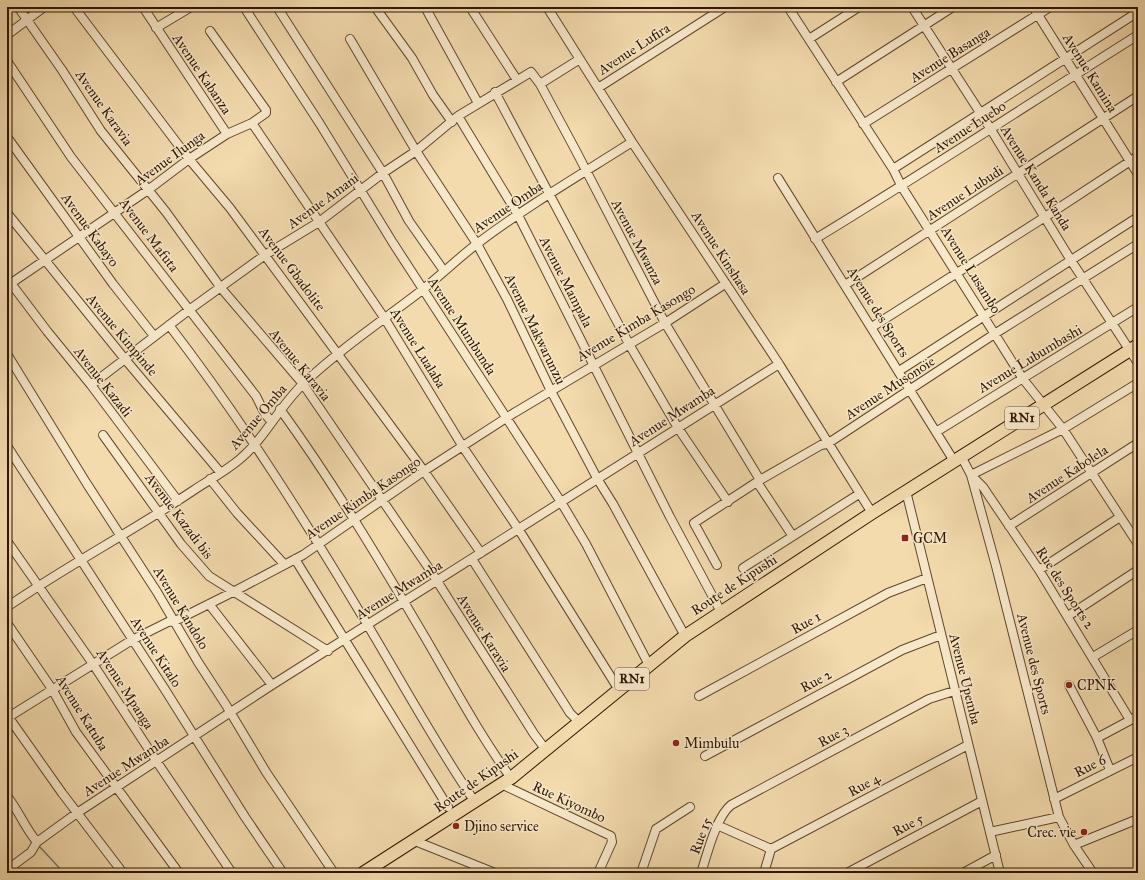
<svg xmlns="http://www.w3.org/2000/svg" width="1145" height="880" font-family="'IM FELL Great Primer',serif">
	<rect width="100%" height="100%" fill="#f3dbae"/>
	<filter id="stains"><feTurbulence type="fractalNoise" baseFrequency=".005" numOctaves="4"/><feColorMatrix values="0 0 0 0 .2 0 0 0 0 .09 0 0 0 0 .02 0 0 0 .5 -.17"/></filter>
	<radialGradient id="worn" r=".72"><stop offset=".6" stop-color="#630" stop-opacity="0"/><stop offset="1" stop-color="#630" stop-opacity=".3"/></radialGradient>
	<g fill="none" stroke-linecap="round" stroke-linejoin="round">
		<path stroke="#72786c" stroke-width="1.5" d="M 7,813 L 12,810
			M 15,815 L 27,835
			M 39,846 L 64,873"/>
		<g stroke="#60472c" stroke-width="10">
			<path id="minor" d="M 18,7 L 62,70 L 101,131 L 166,212 L 221,288 L 303,384 L 430,570 L 534,734 L 546,750
				M 74,7 L 189,159 L 230,208 L 424,471 L 481,553
				M 143,7 L 227,134
				M 244,7 L 320,124 L 393,243 L 561,502 L 586,544 L 649,665
				M 277,7 L 383,173 L 409,221 L 444,271
				M 375,7 L 412,58 L 433,95 L 452,122
				M 425,7 L 478,103
				M 470,7 L 517,80
				M 547,7 L 632,142 L 779,364 L 872,513
				M 788,7 L 893,169 L 902,187 L 1023,379 L 1063,429 L 1138,544
				M 912,7 L 990,128 L 1072,262 L 1138,363
				M 1033,7 L 1138,174
				M 156,28 L 191,7
				M 7,35 L 44,7
				M 350,39 L 416,151 L 477,244 L 507,299 L 551,391 L 598,480 L 613,504 L 685,636
				M 809,39 L 859,7
				M 7,61 L 71,157 L 256,396 L 265,414 L 272,422
				M 836,82 L 953,7
				M 540,84 L 580,59
				M 598,88 L 725,7
				M 495,92 L 629,344 L 678,428 L 728,502
				M 458,116 L 518,215 L 670,517 L 721,612
				M 252,123 L 385,319 L 463,447 L 519,530 L 619,690
				M 863,124 L 1050,7
				M 7,137 L 113,284 L 154,336
				M 893,169 L 1138,12
				M 778,178 L 954,461
				M 7,213 L 124,358 L 220,472
				M 815,239 C 924,173 1030,103 1138,35
				M 7,278 L 47,331 L 91,385 L 178,501
				M 845,285 L 1138,96
				M 7,286 L 148,190 L 189,159 L 227,134 L 252,123 L 266,113 L 266,110 L 210,31
				M 169,325 C 242,420 306,522 367,624 C 403,684 436,745 475,802
				M 872,327 L 1045,217 L 1138,156
				M 7,354 L 87,484 L 157,592 L 198,662 L 226,705 L 266,772 L 334,873
				M 899,371 L 1138,217
				M 91,385 L 189,310 L 265,255 L 319,222 L 383,173 L 416,151 L 458,116 L 531,72 L 540,84 L 576,151 L 665,323 L 760,480
				M 280,409 C 333,482 380,561 426,639 C 453,685 479,734 511,778
				M 936,432 L 1138,307
				M 103,435 L 181,544 L 209,576 L 328,651
				M 7,446 L 164,688 L 245,817 L 283,873
				M 961,456 L 971,475 L 996,566 L 1059,817 L 1074,845 L 1093,873
				M 210,479 L 237,513 L 284,564
				M 757,482 L 792,535
				M 906,491 L 1000,873
				M 1009,526 L 1138,443
				M 7,541 L 93,664 L 157,762 L 232,873
				M 295,559 L 448,807
				M 472,559 L 570,713 L 580,723
				M 717,565 L 694,523 L 760,480 L 821,445 L 827,444 L 996,333 L 1138,244
				M 743,568 L 859,494
				M 1039,570 L 1120,517
				M 209,604 L 272,685
				M 7,607 C 68,565 133,531 194,490 C 209,480 226,471 240,459 C 265,438 279,407 303,384 C 338,351 379,323 417,294 C 438,278 457,259 478,243 C 527,206 580,175 632,142
				M 1068,616 L 1138,570
				M 7,623 L 52,689 L 76,732 L 179,873
				M 1093,657 L 1138,630
				M 1069,685 L 1097,738 L 1110,770
				M 699,696 L 888,593 L 927,578
				M 7,715 L 62,793 L 123,873
				M 7,718 L 132,640 L 168,622 L 175,621 L 233,592 L 303,555 L 424,471 L 514,413 L 665,323 L 725,284
				M 1130,720 L 1039,570 L 983,487 L 971,475 L 1063,429 L 1138,383
				M 1097,738 L 1138,716
				M 705,756 L 902,650 L 941,635
				M 501,784 L 611,836 L 612,842 L 598,873
				M 7,796 C 19,811 25,828 37,842
				M 1054,799 L 1138,757
				M 717,825 L 771,849
				M 990,832 L 1059,817
				M 415,841 L 495,873
				M 37,842 L 77,813 L 272,685 L 779,364
				M 1074,845 L 1138,819
				M 771,849 L 968,745
				M 7,870 L 31,852 L 37,842
				M 641,873 L 656,829 L 690,807
				M 701,873 C 707,855 716,817 731,805 L 929,699 L 954,691
				M 764,873 L 771,849
				M 847,873 L 982,801
				M 963,873 L 996,855"/>
		</g>
		<g stroke="#2f1600" stroke-width="14">
			<path id="highway" d="M 363,873 L 511,778 L 685,636 L 872,513 L 1138,345"/>
		</g>
		<use href="#minor" stroke="#f7e8ca" stroke-width="8"/>
		<use href="#highway" stroke="#f3dbae" stroke-width="12"/>
	</g>
	<g fill="#8f2418" stroke="#f7e8ca" stroke-width="1.5">
		<rect x="901" y="534" width="8" height="8" rx="2"/>
		<circle cx="1069" cy="685" r="4"/>
		<circle cx="676" cy="743" r="4"/>
		<circle cx="456" cy="826" r="4"/>
		<circle cx="1084" cy="832" r="4"/>
	</g>
	<g text-anchor="middle" dominant-baseline="central" stroke-width="3" stroke-linejoin="round" paint-order="stroke">
		<g fill="#f7e8ca" stroke="#6b553d" stroke-width="1">
			<rect x="1005" y="407" width="34" height="22" rx="3"/>
			<rect x="615" y="668" width="34" height="22" rx="3"/>
		</g>
		<g font-size="13" font-weight="bold" fill="#2f1600">
			<text x="1022" y="418">RN1</text>
			<text x="632" y="679">RN1</text>
		</g>
		<g font-size="14" fill="#2f1600" stroke="#f7e8ca">
			<text transform="translate(634 49) rotate(-33)">Avenue Lufira</text>
			<text transform="translate(950 55) rotate(-32)">Avenue Basanga</text>
			<text transform="translate(1090 73) rotate(58)">Avenue Kamina</text>
			<text transform="translate(202 74) rotate(56)">Avenue Kabanza</text>
			<text transform="translate(104 108) rotate(55)">Avenue Karavia</text>
			<text transform="translate(970 127) rotate(-33)">Avenue Luebo</text>
			<text transform="translate(170 158) rotate(-36)">Avenue Ilunga</text>
			<text transform="translate(1036 178) rotate(58)">Avenue Kanda Kanda</text>
			<text transform="translate(965 193) rotate(-33)">Avenue Lubudi</text>
			<text transform="translate(323 201) rotate(-36)">Avenue Amani</text>
			<text transform="translate(508 207) rotate(-34)">Avenue Omba</text>
			<text transform="translate(90 230) rotate(54)">Avenue Kabayo</text>
			<text transform="translate(149 235) rotate(53)">Avenue Mafuta</text>
			<text transform="translate(637 242) rotate(62)">Avenue Mwanza</text>
			<text transform="translate(721 253) rotate(57)">Avenue Kinshasa</text>
			<text transform="translate(292 269) rotate(53)">Avenue Gbadolite</text>
			<text transform="translate(971 270) rotate(58)">Avenue Lusambo</text>
			<text transform="translate(566 282) rotate(63)">Avenue Mampala</text>
			<text transform="translate(878 312) rotate(58)">Avenue des Sports</text>
			<text transform="translate(636 323) rotate(-31)">Avenue Kimba Kasongo</text>
			<text transform="translate(462 326) rotate(57)">Avenue Mumbunda</text>
			<text transform="translate(535 329) rotate(64)">Avenue Makwarunzu</text>
			<text transform="translate(122 335) rotate(50)">Avenue Kimpinde</text>
			<text transform="translate(418 348) rotate(58)">Avenue Lualaba</text>
			<text transform="translate(1030 359) rotate(-31)">Avenue Lubumbashi</text>
			<text transform="translate(300 365) rotate(51)">Avenue Karavia</text>
			<text transform="translate(103 382) rotate(52)">Avenue Kazadi</text>
			<text transform="translate(890 388) rotate(-33)">Avenue Musonoïe</text>
			<text transform="translate(672 416) rotate(-33)">Avenue Mwamba</text>
			<text transform="translate(258 417) rotate(-50)">Avenue Omba</text>
			<text transform="translate(1067 474) rotate(-33)">Avenue Kabolela</text>
			<text transform="translate(363 498) rotate(-34)">Avenue Kimba Kasongo</text>
			<text transform="translate(179 516) rotate(53)">Avenue Kazadi bis</text>
			<text transform="translate(734 585) rotate(-33)">Route de Kipushi</text>
			<text transform="translate(1065 588) rotate(57)">Rue des Sports 2</text>
			<text transform="translate(399 590) rotate(-32)">Avenue Mwamba</text>
			<text transform="translate(181 608) rotate(59)">Avenue Kandolo</text>
			<text transform="translate(806 623) rotate(-29)">Rue 1</text>
			<text transform="translate(484 633) rotate(58)">Avenue Karavia</text>
			<text transform="translate(156 652) rotate(57)">Avenue Kitalo</text>
			<text transform="translate(1034 664) rotate(76)">Avenue des Sports</text>
			<text transform="translate(965 679) rotate(76)">Avenue Upemba</text>
			<text transform="translate(816 681) rotate(-28)">Rue 2</text>
			<text transform="translate(125 689) rotate(57)">Avenue Mpanga</text>
			<text transform="translate(82 713) rotate(58)">Avenue Katuba</text>
			<text transform="translate(833 736) rotate(-28)">Rue 3</text>
			<text transform="translate(126 766) rotate(-33)">Avenue Mwamba</text>
			<text transform="translate(1090 766) rotate(-27)">Rue 6</text>
			<text transform="translate(476 781) rotate(-35)">Route de Kipushi</text>
			<text transform="translate(864 785) rotate(-28)">Rue 4</text>
			<text transform="translate(569 802) rotate(25)">Rue Kiyombo</text>
			<text transform="translate(908 825) rotate(-28)">Rue 5</text>
			<text transform="translate(701 836) rotate(-69)">Rue 15</text>
		</g>
		<g font-size="14" fill="#2f1600" stroke="#f7e8ca" text-anchor="start">
			<text x="913" y="538">GCM</text>
			<text x="1077" y="685">CPNK</text>
			<text x="684" y="743">Mimbulu</text>
			<text x="464" y="826">Djino service</text>
			<text x="1076" y="832" text-anchor="end">Crec. vie</text>
		</g>
	</g>
	<rect width="1145" height="880" fill="none" stroke="#f3dbae" stroke-width="24"/>
	<rect x="8" y="8" width="1129" height="864" fill="none" stroke="#2f1600" stroke-width="2"/>
	<rect x="12" y="12" width="1121" height="856" fill="none" stroke="#2f1600"/>
	<rect width="100%" height="100%" filter="url(#stains)"/>
	<rect width="100%" height="100%" fill="url(#worn)"/>
</svg>
